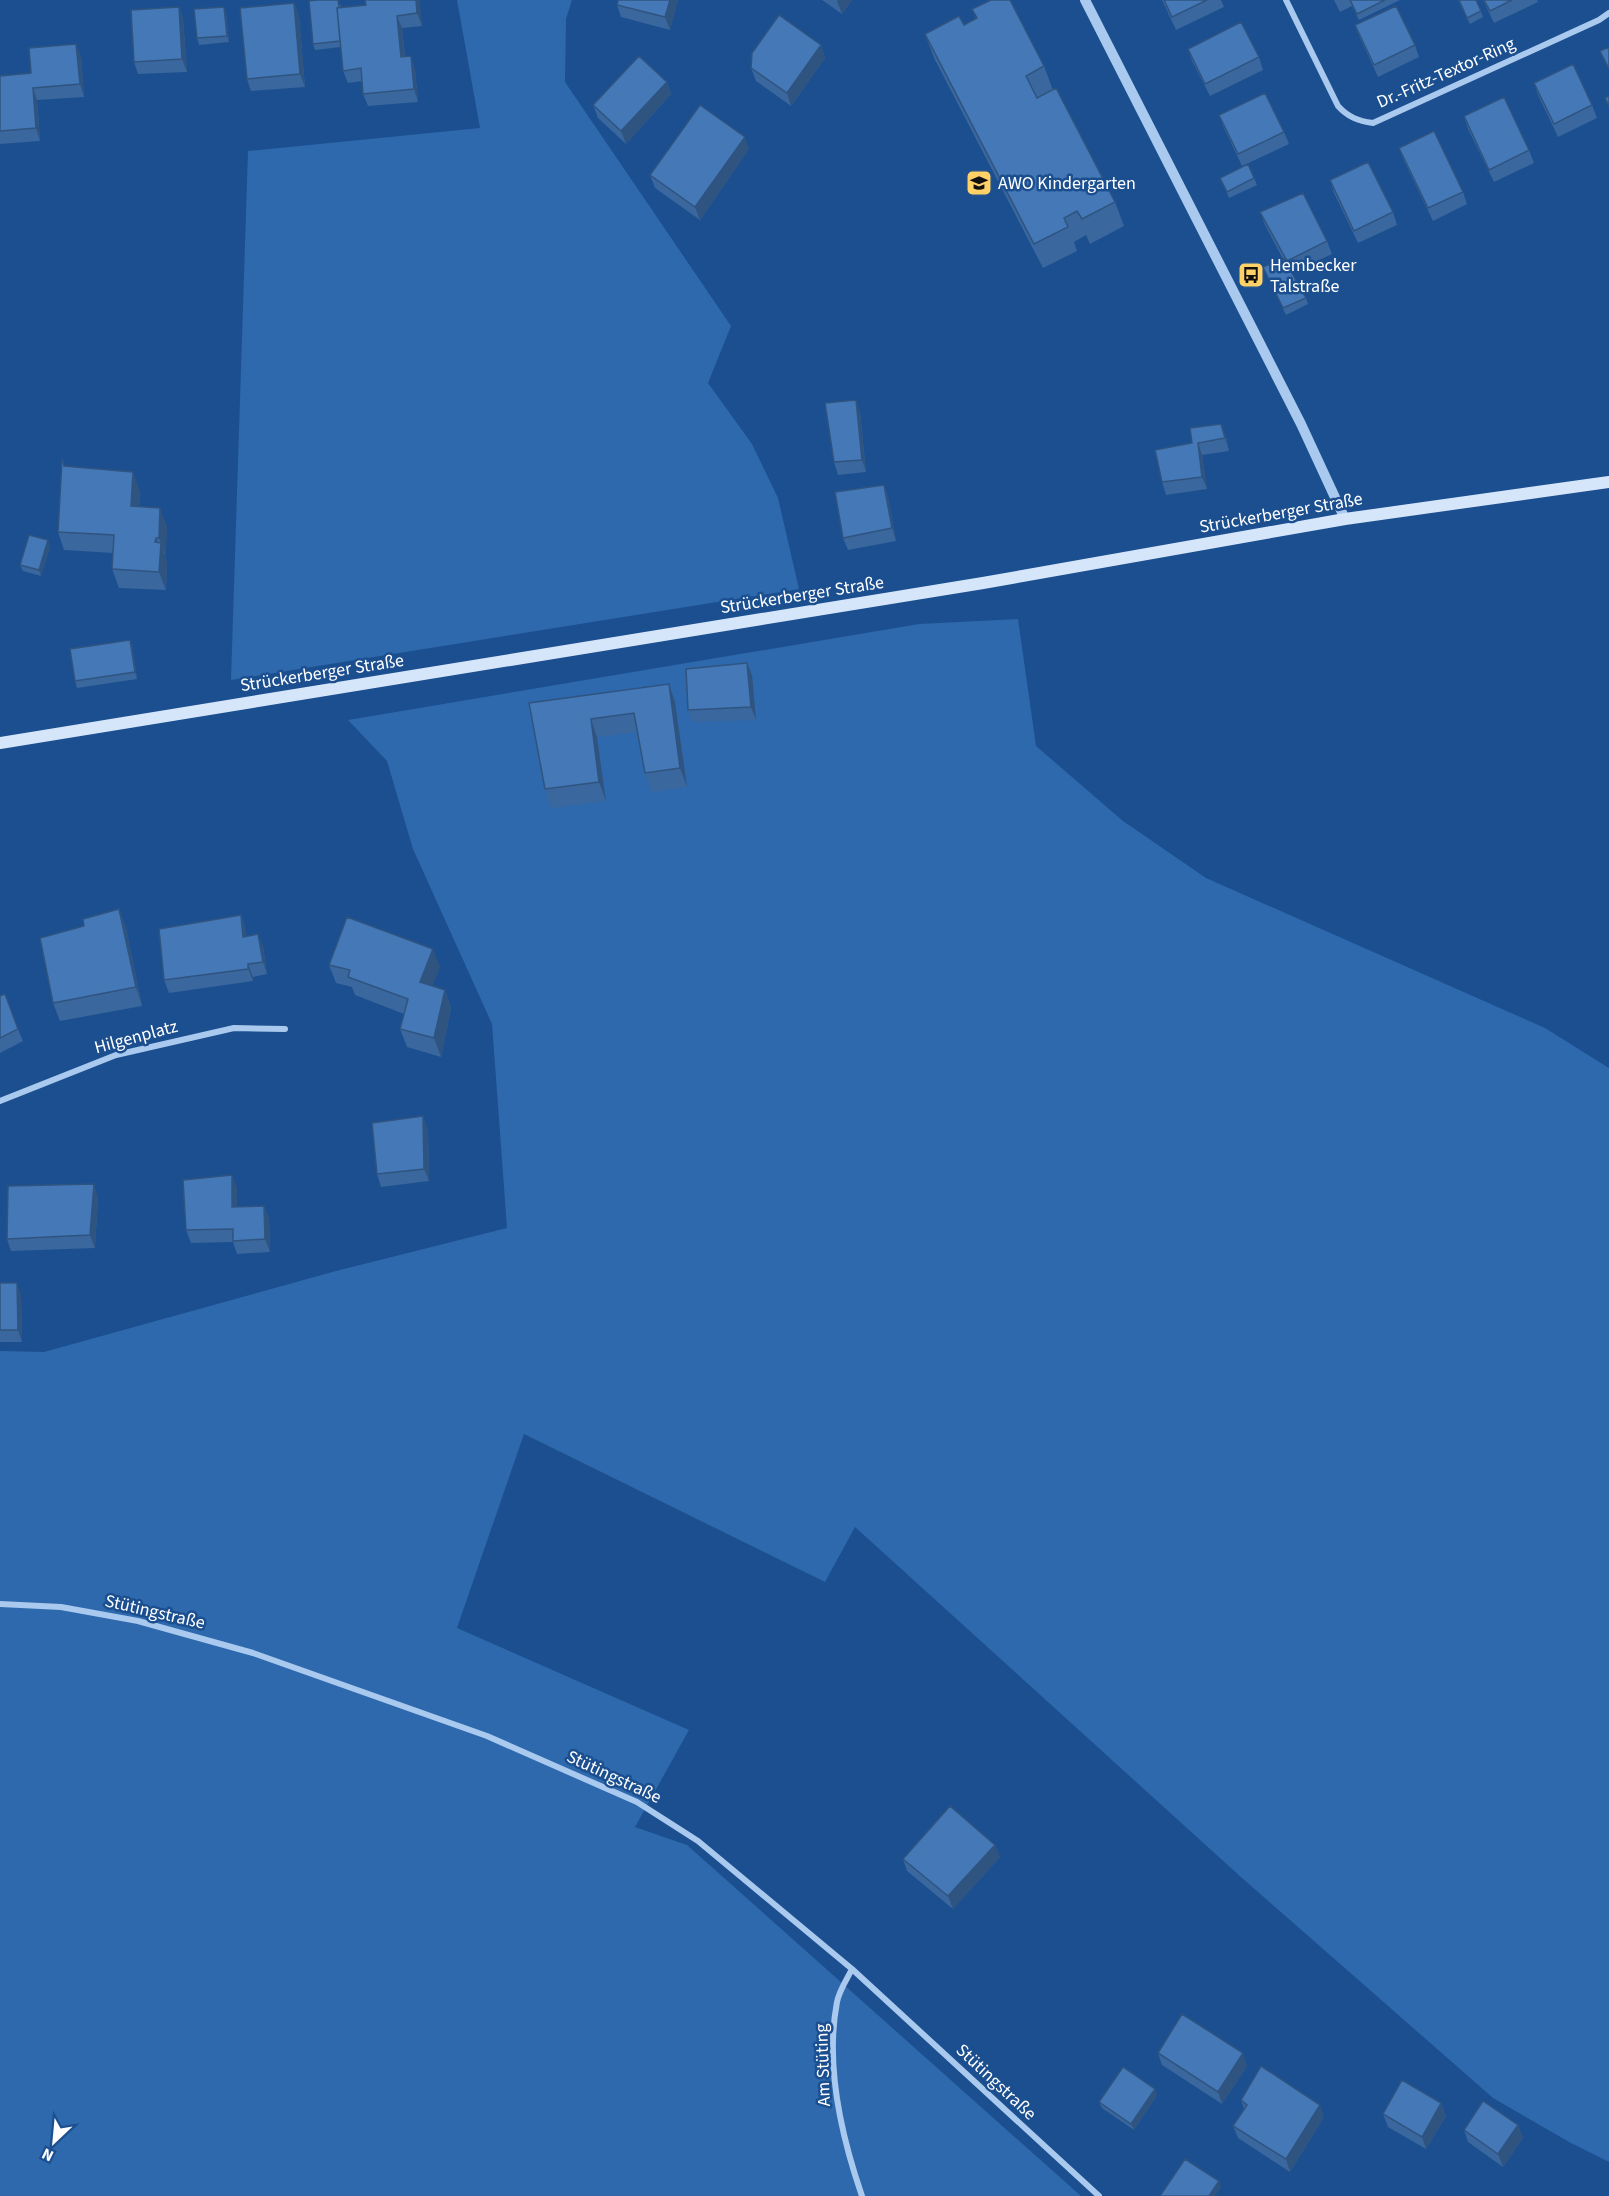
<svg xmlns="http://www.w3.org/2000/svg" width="1609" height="2196" font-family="'Source Sans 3',sans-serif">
	<rect width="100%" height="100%" fill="#1b4f8f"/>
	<path fill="#2e69ad" d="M 457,0 L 572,0 L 566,19 L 565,82 L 731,326 L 708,383 L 752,444 L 778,498 L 799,589 L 231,680 L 248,151 L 480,128 Z
		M 1018,619 L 1036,746 L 1123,821 L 1206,878 L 1545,1028 L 1609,1068 L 1609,2162 L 1571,2143 L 1493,2098 L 1242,1878 L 855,1527 L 825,1582 L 524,1434 L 457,1628 L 689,1730 L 635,1827 L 687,1845 L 1081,2196 L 0,2196 L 0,1351 L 44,1352 L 336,1271 L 507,1228 L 492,1024 L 413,849 L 387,761 L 348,720 L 919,624 Z"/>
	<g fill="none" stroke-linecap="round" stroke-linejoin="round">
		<path stroke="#a9c9ee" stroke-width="6" d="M 1286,0 L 1338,106 C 1348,117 1358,121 1373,123 L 1599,20 L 1609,13
			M 0,1101 L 116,1055 L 234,1028 L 285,1029
			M 0,1604 L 61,1607 L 138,1621 L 253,1653 L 487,1736 L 637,1802 L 698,1841 L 852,1969 L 1099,2196
			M 852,1969 C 847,1979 839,1991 837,2002 C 825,2064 842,2138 862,2196"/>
		<path stroke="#a9c9ee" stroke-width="10" d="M 1085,0 L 1301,424 L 1345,519"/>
		<path stroke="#d6e6fa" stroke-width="12" d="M 0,743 L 983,583 L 1345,519 L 1609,482"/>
	</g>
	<path fill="#3a679d" d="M 365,0 L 419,0 L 422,26 L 402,28 L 405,57 L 415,69 L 418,102 L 368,106 L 363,94 L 362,81 L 348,83 L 343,71 L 341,47 L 315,50 L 313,44 L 340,4 L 341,7 L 366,5 Z
		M 618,0 L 678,0 L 670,30 L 621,17 L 617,5 Z
		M 822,0 L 852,0 L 842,14 Z
		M 1162,0 L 1221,0 L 1224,7 L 1176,30 Z
		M 1334,0 L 1400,0 L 1359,20 L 1352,6 L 1340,12 Z
		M 1458,0 L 1476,0 L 1483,17 L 1470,24 Z
		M 1483,0 L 1537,0 L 1538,2 L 1494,23 Z
		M 294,3 L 299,16 L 305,87 L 251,91 L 247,79 Z
		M 179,7 L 183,19 L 187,72 L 138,74 L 134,62 Z
		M 224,7 L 226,13 L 229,42 L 199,45 L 197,38 Z
		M 972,9 L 1044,66 L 1053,90 L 1115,202 L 1124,226 L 1090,244 L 1086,235 L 1074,242 L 1077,251 L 1043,268 L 934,58 L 925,34 L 964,25 L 976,18 Z
		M 1355,25 L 1415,45 L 1419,57 L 1378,77 L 1360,38 Z
		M 76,44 L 81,57 L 84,97 L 37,100 L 40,141 L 0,144 L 0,76 L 31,73 Z
		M 821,45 L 825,58 L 791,106 L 756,81 L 751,68 Z
		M 1188,49 L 1259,57 L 1263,70 L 1210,96 L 1192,61 Z
		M 667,82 L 671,94 L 626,144 L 598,118 L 593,105 Z
		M 1534,83 L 1592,105 L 1597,118 L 1558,137 L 1538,95 Z
		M 1219,115 L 1284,132 L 1289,144 L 1242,166 L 1224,128 Z
		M 1464,116 L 1529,150 L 1534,163 L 1494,182 L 1468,129 Z
		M 1399,148 L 1463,192 L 1467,204 L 1433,221 L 1404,161 Z
		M 749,149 L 700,220 L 655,188 L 650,175 Z
		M 1220,178 L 1254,178 L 1257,185 L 1229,198 Z
		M 1330,180 L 1393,212 L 1397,225 L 1358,243 L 1334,193 Z
		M 1260,212 L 1327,241 L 1332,254 L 1292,273 L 1306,298 L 1308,304 L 1286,315 L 1263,267 L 1283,259 L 1265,225 Z
		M 860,412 L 866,472 L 838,475 L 834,462 Z
		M 1226,436 L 1229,451 L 1202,455 L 1207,489 L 1166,495 L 1162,482 L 1192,443 Z
		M 66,467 L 140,491 L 139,506 L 167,526 L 165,556 L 167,562 L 166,590 L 119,588 L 112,569 L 113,553 L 64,550 L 58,532 Z
		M 884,485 L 888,497 L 896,541 L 848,550 L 843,538 Z
		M 50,546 L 41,576 L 23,571 L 20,565 Z
		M 130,640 L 132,646 L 137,679 L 77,688 L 75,681 Z
		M 747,663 L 752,675 L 756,720 L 692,722 L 688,710 Z
		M 675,702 L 687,787 L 652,792 L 645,773 L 637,732 L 597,737 L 606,801 L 551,808 L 545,789 L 529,703 Z
		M 119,909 L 126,928 L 142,1006 L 60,1021 L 53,1003 Z
		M 241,915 L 245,927 L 246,937 L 263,946 L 267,974 L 253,977 L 253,981 L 169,993 L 164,980 Z
		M 329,965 L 440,967 L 432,986 L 445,990 L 451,1008 L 441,1057 L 407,1047 L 400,1029 L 404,1014 L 355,995 L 352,987 L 336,983 Z
		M 0,996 L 18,1029 L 23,1041 L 0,1053 Z
		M 428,1129 L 429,1181 L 381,1187 L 377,1174 Z
		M 237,1187 L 237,1207 L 264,1206 L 269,1219 L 270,1252 L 237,1254 L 233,1242 L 191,1243 L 186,1230 Z
		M 98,1197 L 95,1248 L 11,1251 L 7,1239 Z
		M 0,1283 L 21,1295 L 22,1342 L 0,1342 Z
		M 995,1845 L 1000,1857 L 953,1909 L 907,1871 L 903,1859 Z
		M 1158,2053 L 1247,2066 L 1222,2104 L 1162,2065 Z
		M 1157,2095 L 1134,2130 L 1102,2108 L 1099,2102 Z
		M 1241,2100 L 1324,2117 L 1290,2172 L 1238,2138 L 1233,2126 L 1244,2109 Z
		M 1441,2103 L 1446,2116 L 1426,2149 L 1388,2127 L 1383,2114 Z
		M 1518,2125 L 1523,2138 L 1503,2167 L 1468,2142 L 1464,2130 Z"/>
	<path fill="#305480" d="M 416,0 L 419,0 L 420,2 L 422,26 L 417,13 Z
		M 670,0 L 678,0 L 670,30 L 665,17 Z
		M 838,0 L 852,0 L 842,14 L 837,1 Z
		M 294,3 L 299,16 L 305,87 L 300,74 Z
		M 179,7 L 183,19 L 187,72 L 182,59 Z
		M 224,7 L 226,13 L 229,42 L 227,36 Z
		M 397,16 L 402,28 L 406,70 L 401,57 Z
		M 76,44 L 81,57 L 84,97 L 80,84 Z
		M 821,45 L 825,58 L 791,106 L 787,93 Z
		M 411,56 L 415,69 L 418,102 L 414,89 Z
		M 667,82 L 671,94 L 626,144 L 621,131 Z
		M 33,88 L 37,100 L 40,141 L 36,128 Z
		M 745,137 L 749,149 L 700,220 L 695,207 Z
		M 856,400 L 860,412 L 866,472 L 862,460 Z
		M 1221,424 L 1226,436 L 1229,451 L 1225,438 Z
		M 1198,443 L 1202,455 L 1207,489 L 1202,477 Z
		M 133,472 L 140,491 L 138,524 L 131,506 Z
		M 884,485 L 888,497 L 896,541 L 892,528 Z
		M 160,508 L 167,526 L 166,556 L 159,538 Z
		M 156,538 L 160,550 L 161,543 L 167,562 L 166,590 L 159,572 L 155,542 Z
		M 48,540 L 50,546 L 41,576 L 39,570 Z
		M 130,640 L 132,646 L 137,679 L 135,672 Z
		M 747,663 L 752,675 L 756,720 L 751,707 Z
		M 669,684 L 675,702 L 687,787 L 680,768 Z
		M 591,719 L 597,737 L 606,801 L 599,782 Z
		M 119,909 L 126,928 L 142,1006 L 136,987 Z
		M 241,915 L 245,927 L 248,950 L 243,937 Z
		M 258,934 L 263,946 L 267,974 L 263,962 Z
		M 433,949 L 440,967 L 427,1001 L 420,982 Z
		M 248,964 L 253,977 L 253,981 L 248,969 Z
		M 445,990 L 451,1008 L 441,1057 L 434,1038 Z
		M 423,1116 L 428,1129 L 429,1181 L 424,1169 Z
		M 232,1175 L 237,1187 L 237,1220 L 232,1207 Z
		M 94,1184 L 98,1197 L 95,1248 L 90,1235 Z
		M 264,1206 L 269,1219 L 270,1252 L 265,1239 Z
		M 17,1283 L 21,1295 L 22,1342 L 18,1330 Z
		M 995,1845 L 1000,1857 L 953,1909 L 948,1896 Z
		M 1243,2053 L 1247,2066 L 1222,2104 L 1218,2092 Z
		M 1155,2089 L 1157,2095 L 1134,2130 L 1131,2124 Z
		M 1441,2103 L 1446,2116 L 1426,2149 L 1422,2137 Z
		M 1320,2105 L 1324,2117 L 1290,2172 L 1286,2159 Z
		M 1518,2125 L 1523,2138 L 1503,2167 L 1498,2154 Z
		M 1219,2181 L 1221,2187 L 1215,2196 L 1209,2196 Z"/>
	<path fill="#4478b7" stroke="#305480" stroke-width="1.5" d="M 317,0 L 338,0 L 339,8 L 337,8 L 340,41 L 313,44 L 309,1 Z
		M 365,0 L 416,0 L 417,13 L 397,16 L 401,57 L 411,56 L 414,89 L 363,94 L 361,68 L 343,71 L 337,8 L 366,5 Z
		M 618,0 L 670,0 L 665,17 L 617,5 Z
		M 991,0 L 1010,0 L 1044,66 L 1026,76 L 1037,98 L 1056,88 L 1115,202 L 1082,219 L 1077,211 L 1064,218 L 1068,227 L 1034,244 L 925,34 L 959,16 L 964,25 L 977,18 L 972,9 Z
		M 1164,0 L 1207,0 L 1172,17 Z
		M 1350,0 L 1385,0 L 1357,14 Z
		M 1459,0 L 1476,0 L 1481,11 L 1467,18 Z
		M 1484,0 L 1512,0 L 1490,11 Z
		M 294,3 L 300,74 L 247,79 L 240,8 Z
		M 1396,6 L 1415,45 L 1374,65 L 1355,25 Z
		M 179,7 L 182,59 L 134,62 L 131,10 Z
		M 224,7 L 227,36 L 197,38 L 194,9 Z
		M 779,15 L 821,45 L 787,93 L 751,68 L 752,53 Z
		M 1241,22 L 1259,57 L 1205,84 L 1188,49 Z
		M 76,44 L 80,84 L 33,88 L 36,128 L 0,131 L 0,76 L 31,73 L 29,48 Z
		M 1609,47 L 1609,69 L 1600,51 Z
		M 639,56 L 667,82 L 621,131 L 593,105 Z
		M 1573,64 L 1592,105 L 1554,124 L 1534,83 Z
		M 1265,93 L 1284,132 L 1238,154 L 1219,115 Z
		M 1609,96 L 1609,106 L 1605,98 Z
		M 1504,97 L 1529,150 L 1489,170 L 1464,116 Z
		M 700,105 L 745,137 L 695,207 L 650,175 Z
		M 1434,131 L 1463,192 L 1428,208 L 1399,148 Z
		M 1368,162 L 1393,212 L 1354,231 L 1330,180 Z
		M 1248,164 L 1254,178 L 1227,192 L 1220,178 Z
		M 1303,193 L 1327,241 L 1287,261 L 1260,212 Z
		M 1284,259 L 1306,298 L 1283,308 L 1263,267 Z
		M 856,400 L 862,460 L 834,462 L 825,403 Z
		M 1221,424 L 1225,438 L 1198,443 L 1202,477 L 1162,482 L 1155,450 L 1192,443 L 1190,428 Z
		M 62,460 L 63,460 L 64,466 L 133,472 L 131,506 L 160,508 L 159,538 L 156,538 L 155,542 L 161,543 L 159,572 L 112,569 L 114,535 L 58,532 Z
		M 884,485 L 892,528 L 843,538 L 835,492 Z
		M 29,535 L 48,540 L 39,570 L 20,565 Z
		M 130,640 L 135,672 L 75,681 L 70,649 Z
		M 747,663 L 751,707 L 688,710 L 686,669 Z
		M 669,684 L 680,768 L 645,773 L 634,713 L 591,719 L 599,782 L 545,789 L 529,703 Z
		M 119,909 L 136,987 L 53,1003 L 40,938 L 84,926 L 83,919 Z
		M 241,915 L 243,937 L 258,934 L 263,962 L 248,964 L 248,969 L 164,980 L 159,929 Z
		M 347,917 L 433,949 L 420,982 L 445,990 L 434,1038 L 400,1029 L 408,999 L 348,977 L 350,970 L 329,965 Z
		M 5,994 L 18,1029 L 0,1038 L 0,996 Z
		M 423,1116 L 424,1169 L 377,1174 L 372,1123 Z
		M 232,1175 L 232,1207 L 264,1206 L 265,1239 L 233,1241 L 233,1229 L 186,1230 L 183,1180 Z
		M 94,1184 L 90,1235 L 7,1239 L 8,1186 Z
		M 0,1283 L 17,1283 L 18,1330 L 0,1330 Z
		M 950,1806 L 995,1845 L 948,1896 L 903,1859 Z
		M 1182,2014 L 1243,2053 L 1218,2092 L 1158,2053 Z
		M 1261,2066 L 1320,2105 L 1286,2159 L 1233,2126 L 1247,2105 L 1241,2100 Z
		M 1123,2067 L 1155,2089 L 1131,2124 L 1099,2102 Z
		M 1402,2080 L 1441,2103 L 1422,2137 L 1383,2114 Z
		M 1483,2101 L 1518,2125 L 1498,2154 L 1464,2130 Z
		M 1185,2159 L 1219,2181 L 1209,2196 L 1160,2196 Z"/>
	<defs>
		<g id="school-square" transform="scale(1.35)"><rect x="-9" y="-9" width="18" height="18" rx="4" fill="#ffd166" stroke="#1b4f8f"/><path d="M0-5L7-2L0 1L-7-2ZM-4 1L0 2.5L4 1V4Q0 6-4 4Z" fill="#111"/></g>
		<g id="bus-square" transform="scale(1.35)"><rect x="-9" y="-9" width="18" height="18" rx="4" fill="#ffd166" stroke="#1b4f8f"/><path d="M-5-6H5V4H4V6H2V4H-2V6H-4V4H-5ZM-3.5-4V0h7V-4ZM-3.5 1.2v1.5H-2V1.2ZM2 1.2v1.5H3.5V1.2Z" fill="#111"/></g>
	</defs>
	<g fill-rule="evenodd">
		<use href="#school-square" x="979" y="183"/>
		<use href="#bus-square" x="1251" y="275"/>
	</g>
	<g text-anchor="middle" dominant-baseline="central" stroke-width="5" stroke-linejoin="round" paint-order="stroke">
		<g font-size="18" fill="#fff" stroke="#1b4f8f">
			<text transform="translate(1446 73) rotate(-24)">Dr.-Fritz-Textor-Ring</text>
			<text transform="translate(1281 513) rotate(-10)">Strückerberger Straße</text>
			<text transform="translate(802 595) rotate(-9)">Strückerberger Straße</text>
			<text transform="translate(322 673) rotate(-9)">Strückerberger Straße</text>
			<text transform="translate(136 1037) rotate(-15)">Hilgenplatz</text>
			<text transform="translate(155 1612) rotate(13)">Stütingstraße</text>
			<text transform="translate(614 1777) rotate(25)">Stütingstraße</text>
			<text transform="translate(823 2065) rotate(-92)">Am Stüting</text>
			<text transform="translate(996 2082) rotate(43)">Stütingstraße</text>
		</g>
		<g font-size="18" fill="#fff" stroke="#1b4f8f" text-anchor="start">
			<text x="998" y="183">AWO Kindergarten</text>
			<text x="1270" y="265">Hembecker<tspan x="1270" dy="21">Talstraße</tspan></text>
		</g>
	</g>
	<g transform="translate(54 2142) rotate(206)" stroke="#1b4f8f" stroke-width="4.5" paint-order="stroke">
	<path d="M0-4.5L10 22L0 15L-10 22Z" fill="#ffffff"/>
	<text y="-9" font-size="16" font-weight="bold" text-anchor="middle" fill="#ffffff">N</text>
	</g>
</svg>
